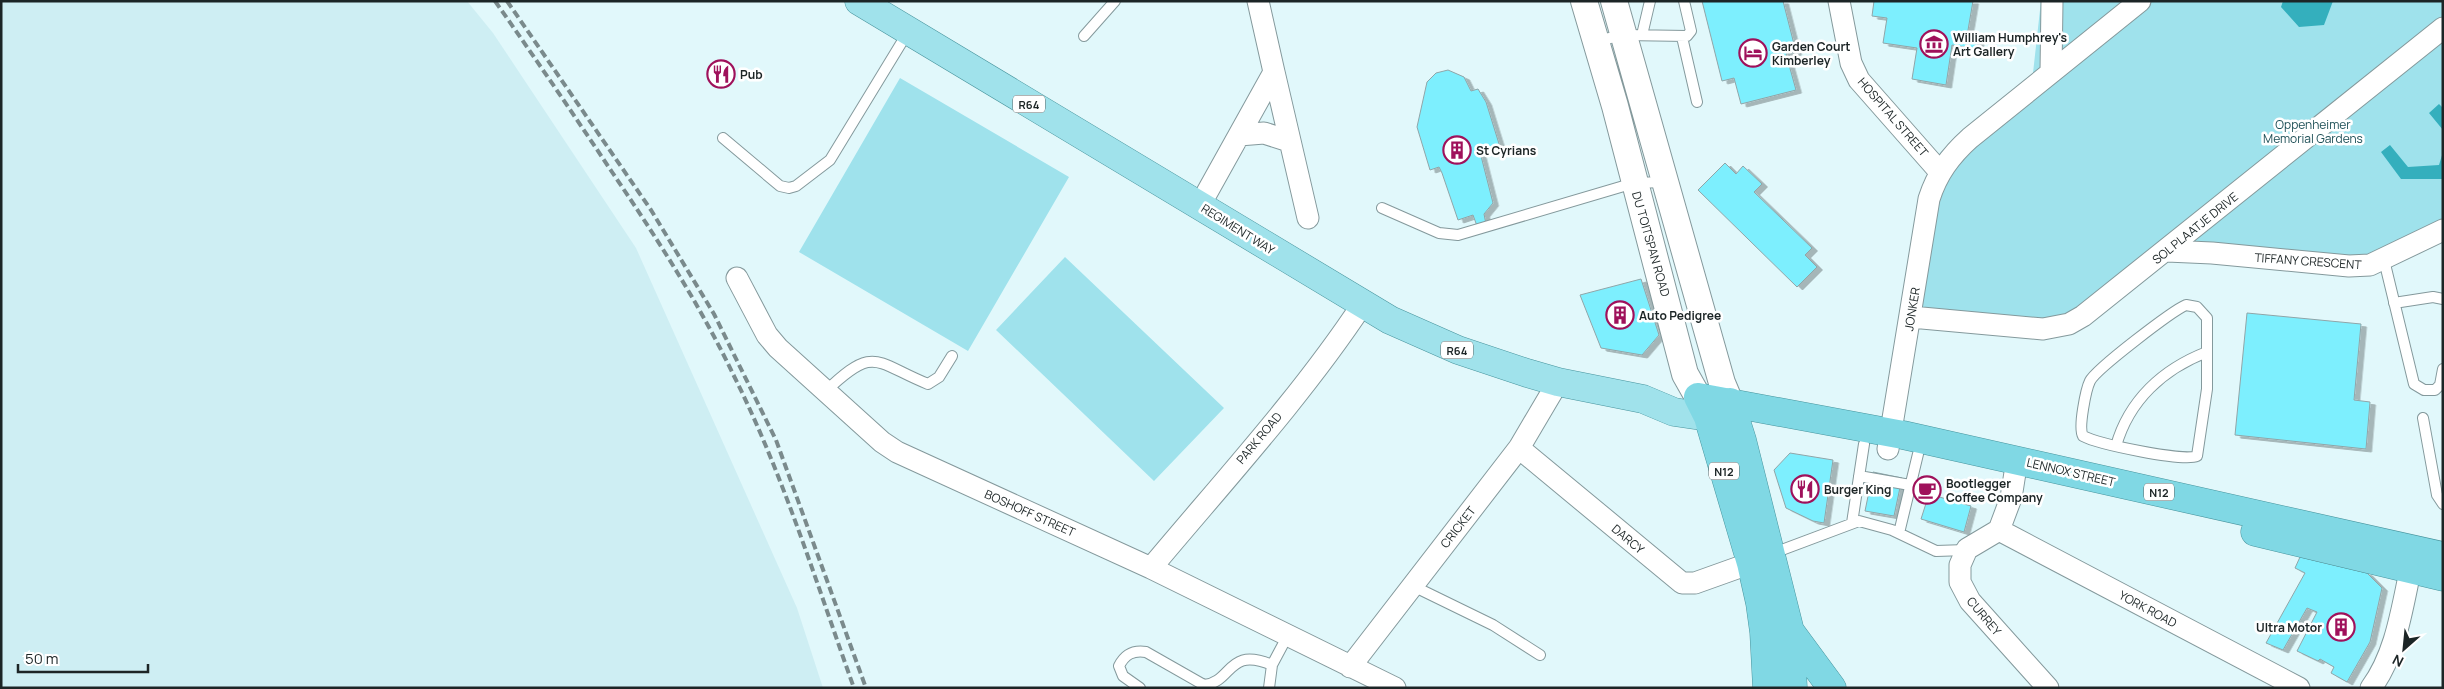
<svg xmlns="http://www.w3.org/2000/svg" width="2444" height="689" font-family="Manrope,sans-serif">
	<defs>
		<filter id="shadow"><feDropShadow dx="5.5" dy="3" stdDeviation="0" flood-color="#0004"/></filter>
	</defs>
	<rect width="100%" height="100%" fill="#e1f8fb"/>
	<path fill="#ceeef3" d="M 1,1 L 467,1 L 493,33 L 636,248 L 797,608 L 823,688 L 1,688 Z"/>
	<path fill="#9fe2ec" d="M 2041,1 L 2443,1 L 2443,227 L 2369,262 L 2158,252 L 2061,327 L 1905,312 L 1930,174 L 1940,153 L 1961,133 L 2032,82 Z
		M 900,78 L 1069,177 L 968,351 L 799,252 Z
		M 1065,257 L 1224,408 L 1154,481 L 996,330 Z"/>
	<path fill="#34afbd" d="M 2283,1 L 2333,1 L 2324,25 L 2299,27 L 2281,7 Z
		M 2439,104 L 2443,108 L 2443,130 L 2429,113 Z
		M 2390,145 L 2408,167 L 2439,165 L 2443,152 L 2443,179 L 2401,179 L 2381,152 Z"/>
	<path fill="#7deffe" stroke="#90a5a8" filter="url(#shadow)" d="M 1702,1 L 1783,1 L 1796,52 L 1786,54 L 1796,90 L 1741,104 L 1734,78 L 1722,81 Z
		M 1874,1 L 1973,1 L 1967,36 L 1979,38 L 1977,49 L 1952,45 L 1946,85 L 1912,79 L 1917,48 L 1883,43 L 1887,18 L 1872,16 Z
		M 1448,70 L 1464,77 L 1471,91 L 1478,89 L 1486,102 L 1500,147 L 1480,152 L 1493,203 L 1484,214 L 1486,224 L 1477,226 L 1473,215 L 1458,220 L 1442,173 L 1439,167 L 1430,170 L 1417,127 L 1427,82 L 1436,73 Z
		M 1725,163 L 1736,174 L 1743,166 L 1762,184 L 1754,192 L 1812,248 L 1805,255 L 1817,267 L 1797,287 L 1698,190 Z
		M 1641,279 L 1659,335 L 1642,355 L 1601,348 L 1580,295 Z
		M 2247,313 L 2361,324 L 2354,400 L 2370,402 L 2366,449 L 2235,435 Z
		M 1790,453 L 1833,460 L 1824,523 L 1813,521 L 1786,508 L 1774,470 Z
		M 1873,472 L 1902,478 L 1894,516 L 1865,511 Z
		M 1929,494 L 1971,506 L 1964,532 L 1921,519 Z
		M 2300,557 L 2367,573 L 2382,588 L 2370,642 L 2347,682 L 2331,673 L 2334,667 L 2320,659 L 2318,661 L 2297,651 L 2317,612 L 2307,608 L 2283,650 L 2266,643 L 2305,573 L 2295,568 Z"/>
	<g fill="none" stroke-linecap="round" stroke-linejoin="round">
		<g stroke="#84999c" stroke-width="12">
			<path id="service" d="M 1642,35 L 1650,1
				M 1084,36 L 1115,1
				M 1682,37 L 1697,102
				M 1596,41 L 1624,35 L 1687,36 L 1691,31 L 1684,1
				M 723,138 L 780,186 L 789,188 L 796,186 L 830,160 L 908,32
				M 1382,208 L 1439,233 L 1458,235 L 1634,183 L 1664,182
				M 2384,260 L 2414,384 L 2424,390 L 2435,390 L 2440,385 L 2443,369
				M 2394,303 L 2433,297 L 2443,299
				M 2186,305 L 2197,307 L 2207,318 L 2207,389 L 2197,456 C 2183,462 2098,444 2083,436 C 2078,428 2086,389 2090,381 C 2096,369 2172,311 2186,305 Z
				M 825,392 C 875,344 874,362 928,384 L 939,377 L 952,356
				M 2423,418 L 2437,495 L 2443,504
				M 2116,446 C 2129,400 2163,369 2207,352
				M 1859,476 L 1910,485
				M 1852,523 L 1864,444
				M 1899,533 L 1918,454
				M 1771,554 L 1859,521 L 1892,530 L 1936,551 L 1966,550
				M 1413,586 L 1493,625 L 1540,655
				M 1140,688 L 1123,676 L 1119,666 C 1125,654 1133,650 1146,652 L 1204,685 C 1233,682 1227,646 1272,665
				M 1269,688 L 1272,665 L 1288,635"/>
		</g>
		<g stroke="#84999c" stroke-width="23">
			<path id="minor" d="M 1839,1 L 1851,63 L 1859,80 L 1940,172
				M 1274,72 L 1308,218
				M 2051,72 L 2052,1
				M 1239,135 L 1264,133 L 1289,141
				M 1200,205 L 1274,72 L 1258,1
				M 2167,251 L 2212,253 L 2349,266 L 2370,265 L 2443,230
				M 737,278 L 767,335 L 778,348 L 882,442 L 897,452 L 1151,568 L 1395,688
				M 1911,317 L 2043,329 L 2069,324 L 2083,316 L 2443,28
				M 1519,448 L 1682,583 L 1695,583 L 1751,563
				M 1888,449 L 1929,199 C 1937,174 1950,156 1970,138 L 2140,1
				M 2017,460 L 2011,498 L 1999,530 L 1967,549 L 1960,565 L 1960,582 L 1970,601 L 2048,688
				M 1999,530 L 2299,688
				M 1151,568 C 1222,483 1301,397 1362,305
				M 1350,667 L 1519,448 L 1558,382
				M 2371,688 C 2399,650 2403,598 2414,554"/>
		</g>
		<g stroke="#84999c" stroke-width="28">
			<path id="tertiary" d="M 1584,1 L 1615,106 L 1685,374 L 1698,397
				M 1614,1 L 1722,383 L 1730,402"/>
		</g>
		<g stroke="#48949d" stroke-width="29">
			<path id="primary" d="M 859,1 L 1390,320 L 1458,350 L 1527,373 L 1558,382 L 1643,399 L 1674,412 L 1708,417"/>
		</g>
		<g stroke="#48949d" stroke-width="29">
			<path id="trunk" d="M 1698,397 L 1903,435 L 2443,556
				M 1698,397 L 1708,417 L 1751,563 L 1760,603 L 1764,632 L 1767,688
				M 1730,402 L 1742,440 L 1790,631 L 1793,688
				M 2255,532 L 2443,577
				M 1790,631 L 1832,688"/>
		</g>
		<use href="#service" stroke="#fff" stroke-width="10"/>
		<use href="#minor" stroke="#fff" stroke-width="21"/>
		<use href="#tertiary" stroke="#fff" stroke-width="26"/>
		<use href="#primary" stroke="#a0e2eb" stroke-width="28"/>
		<use href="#trunk" stroke="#80d8e4" stroke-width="28"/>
		<path stroke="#7a8a8c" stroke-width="4" stroke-dasharray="8 4" stroke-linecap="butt" d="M 495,1 C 535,58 574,115 612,172 C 656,237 699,303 733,374 C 783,474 816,582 854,688
			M 507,1 L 651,210 L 714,314 L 776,440 L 866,688"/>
	</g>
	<defs>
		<g id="museum-ring" transform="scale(1.4375)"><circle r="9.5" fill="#fff" stroke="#9f115b" stroke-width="1.5"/><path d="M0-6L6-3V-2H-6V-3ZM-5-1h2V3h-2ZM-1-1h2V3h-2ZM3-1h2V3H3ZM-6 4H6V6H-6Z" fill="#9f115b"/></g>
		<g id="hotel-ring" transform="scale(1.4375)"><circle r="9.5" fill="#fff" stroke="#9f115b" stroke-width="1.5"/><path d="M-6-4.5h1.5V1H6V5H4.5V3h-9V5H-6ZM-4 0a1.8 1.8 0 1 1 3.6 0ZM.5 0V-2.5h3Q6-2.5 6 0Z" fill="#9f115b"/></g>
		<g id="restaurant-ring" transform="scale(1.4375)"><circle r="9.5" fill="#fff" stroke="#9f115b" stroke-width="1.5"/><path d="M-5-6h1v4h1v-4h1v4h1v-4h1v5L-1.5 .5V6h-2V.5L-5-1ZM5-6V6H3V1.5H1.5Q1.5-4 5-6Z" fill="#9f115b"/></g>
		<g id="building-ring" transform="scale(1.4375)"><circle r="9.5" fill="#fff" stroke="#9f115b" stroke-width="1.5"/><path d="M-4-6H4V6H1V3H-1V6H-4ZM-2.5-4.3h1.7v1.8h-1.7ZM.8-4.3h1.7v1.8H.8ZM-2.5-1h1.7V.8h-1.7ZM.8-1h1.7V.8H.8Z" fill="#9f115b"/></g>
		<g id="cafe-ring" transform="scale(1.4375)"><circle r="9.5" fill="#fff" stroke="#9f115b" stroke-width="1.5"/><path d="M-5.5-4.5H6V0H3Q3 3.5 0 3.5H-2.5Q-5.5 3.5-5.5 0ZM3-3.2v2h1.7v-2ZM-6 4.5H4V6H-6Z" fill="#9f115b"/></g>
	</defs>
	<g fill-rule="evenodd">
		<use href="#museum-ring" x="1934" y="44"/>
		<use href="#hotel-ring" x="1753" y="53"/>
		<use href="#restaurant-ring" x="721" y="74"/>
		<use href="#building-ring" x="1457" y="150"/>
		<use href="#building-ring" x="1620" y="315"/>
		<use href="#restaurant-ring" x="1805" y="489"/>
		<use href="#cafe-ring" x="1927" y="490"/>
		<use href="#building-ring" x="2341" y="627"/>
	</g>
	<g text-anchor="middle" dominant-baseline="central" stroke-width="5" stroke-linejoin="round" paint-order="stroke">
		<g fill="#fff" stroke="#606667" stroke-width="1">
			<rect x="1013" y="95.5" width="32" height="17" rx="4"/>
			<rect x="1441" y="341.5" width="32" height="17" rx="4"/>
			<rect x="1709" y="462.5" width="30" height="17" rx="4"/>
			<rect x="2144" y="483.5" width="30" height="17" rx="4"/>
		</g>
		<g font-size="11" font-weight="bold" fill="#1c2526">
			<text x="1029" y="104">R64</text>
			<text x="1457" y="350">R64</text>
			<text x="1724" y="471">N12</text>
			<text x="2159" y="492">N12</text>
		</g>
		<g font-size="12" font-weight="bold" fill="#1c2526" stroke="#fff" text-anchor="start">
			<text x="1953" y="37">William Humphrey's<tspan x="1953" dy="14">Art Gallery</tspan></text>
			<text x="1772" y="46">Garden Court<tspan x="1772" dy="14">Kimberley</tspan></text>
			<text x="740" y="74">Pub</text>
			<text x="1476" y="150">St Cyrians</text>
			<text x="1639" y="315">Auto Pedigree</text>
			<text x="1946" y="483">Bootlegger<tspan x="1946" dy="14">Coffee Company</tspan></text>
			<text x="1824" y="489">Burger King</text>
			<text x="2322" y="627" text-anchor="end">Ultra Motor</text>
		</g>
		<g font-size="12" fill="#1c2526" stroke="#fff">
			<text transform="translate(1893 117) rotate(49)">HOSPITAL STREET</text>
			<text transform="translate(2195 228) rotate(-39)">SOL PLAATJE DRIVE</text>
			<text transform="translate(1238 229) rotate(32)">REGIMENT WAY</text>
			<text transform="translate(1651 244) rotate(74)">DU TOITSPAN ROAD</text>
			<text transform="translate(2308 261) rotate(4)">TIFFANY CRESCENT</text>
			<text transform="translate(1912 309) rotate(-81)">JONKER</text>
			<text transform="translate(1259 438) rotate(-50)">PARK ROAD</text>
			<text transform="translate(2071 472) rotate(13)">LENNOX STREET</text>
			<text transform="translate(1030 513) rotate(24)">BOSHOFF STREET</text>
			<text transform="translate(1458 527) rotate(-52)">CRICKET</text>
			<text transform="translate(1628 539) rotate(40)">DARCY</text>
			<text transform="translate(2148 609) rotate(28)">YORK ROAD</text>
			<text transform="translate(1984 616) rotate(50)">CURREY</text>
		</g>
		<g font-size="12" fill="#1d4f56" stroke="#fff">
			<text x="2313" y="124">Oppenheimer<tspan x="2313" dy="14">Memorial Gardens</tspan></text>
		</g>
	</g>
	<rect width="2444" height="689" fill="none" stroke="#1c2526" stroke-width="5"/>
	<g transform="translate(2404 649) rotate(207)" stroke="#ffffff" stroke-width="4" paint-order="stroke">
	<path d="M0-4L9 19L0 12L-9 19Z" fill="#1c2526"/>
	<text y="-8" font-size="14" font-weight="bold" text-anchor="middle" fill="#1c2526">N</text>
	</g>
	<path d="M18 664v8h130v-8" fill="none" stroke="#1c2526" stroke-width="2.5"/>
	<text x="25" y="664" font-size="15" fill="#1c2526" stroke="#ffffff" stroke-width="4" paint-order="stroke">50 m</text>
</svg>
